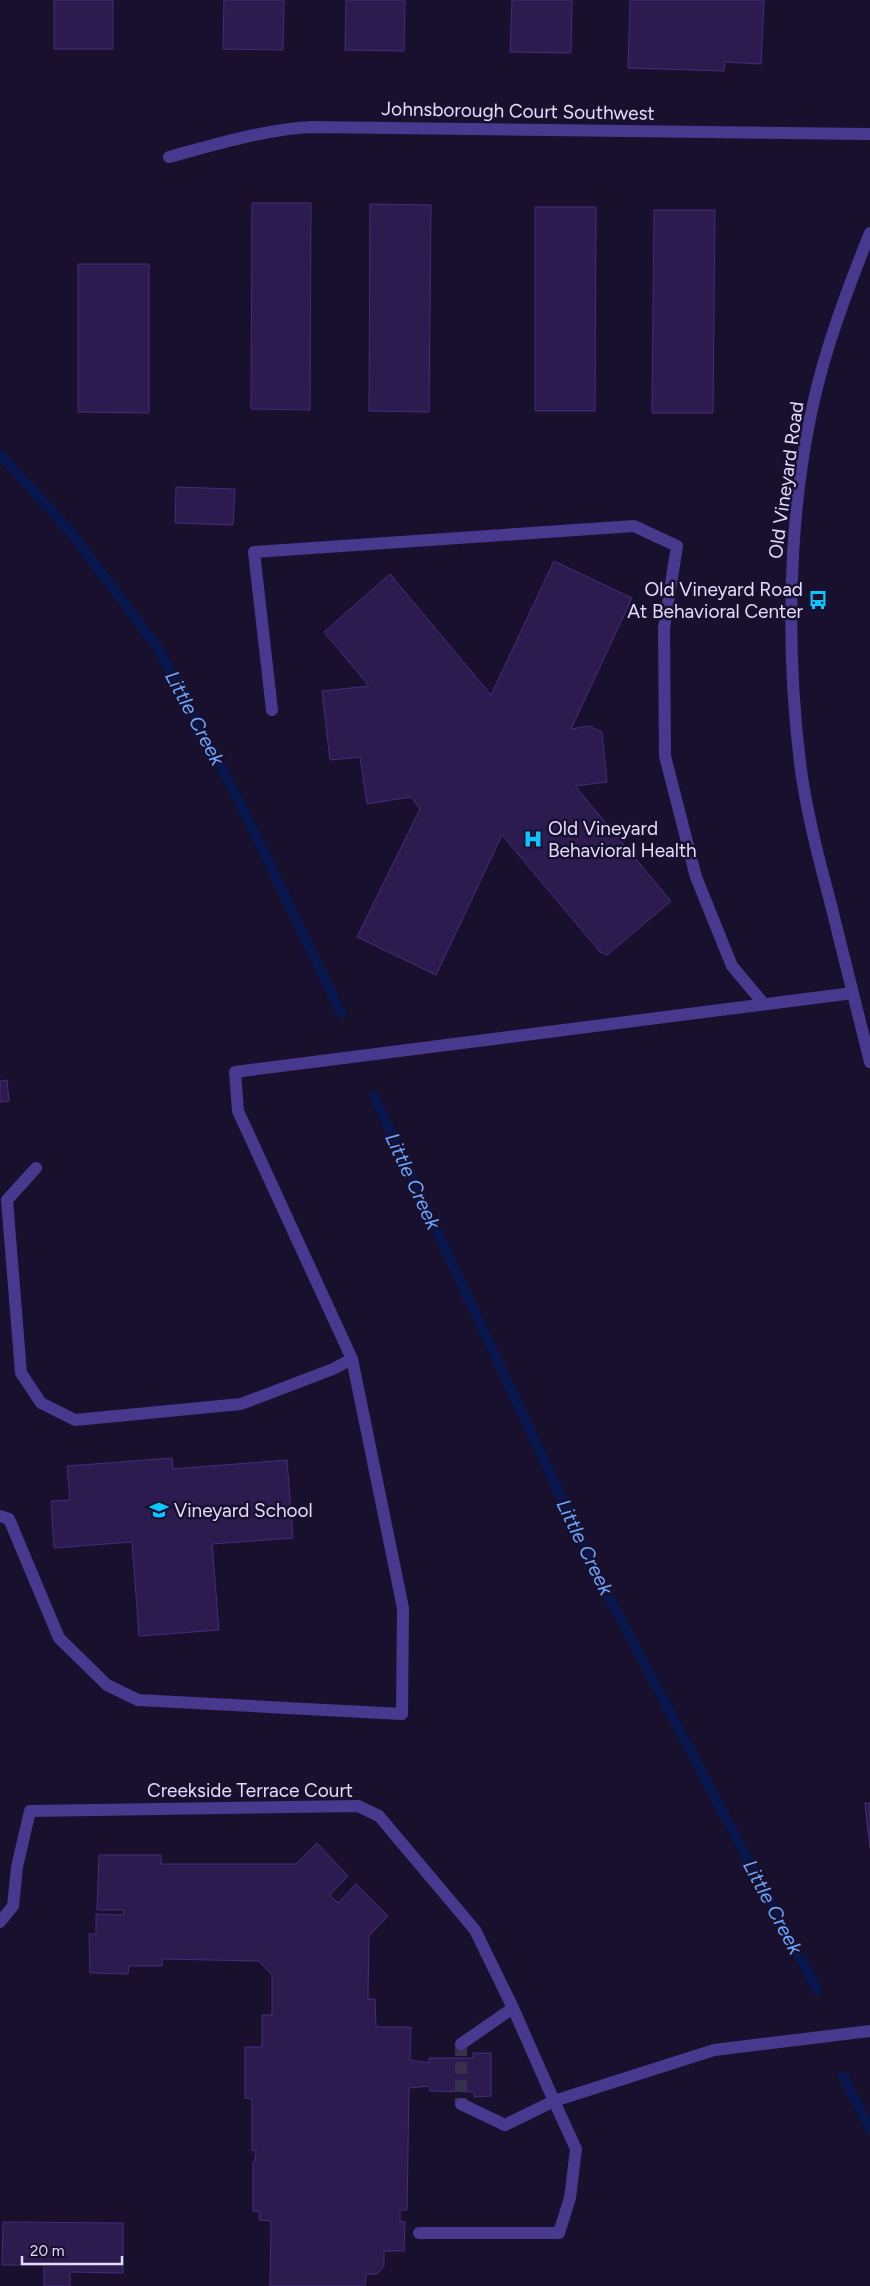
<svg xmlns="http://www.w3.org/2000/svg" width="870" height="2286" font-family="Figtree,sans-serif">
	<rect width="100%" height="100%" fill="#19102d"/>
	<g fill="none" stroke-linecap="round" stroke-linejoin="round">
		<path stroke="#08184e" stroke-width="10" d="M 0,454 L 73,535 L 158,648 L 242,807 L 341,1013
			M 374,1096 L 599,1578 L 817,1990
			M 843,2076 L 870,2129"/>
	</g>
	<path fill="#2c1b4f" stroke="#462c7c" d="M 54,0 L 113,0 L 113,49 L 54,49 Z
		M 224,0 L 284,0 L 283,50 L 223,49 Z
		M 346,0 L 405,0 L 404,51 L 345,50 Z
		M 512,0 L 572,0 L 571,53 L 510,52 Z
		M 630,0 L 764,0 L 761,64 L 725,62 L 724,71 L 628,68 Z
		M 252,203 L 311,203 L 310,410 L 251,409 Z
		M 370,204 L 431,205 L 429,412 L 369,411 Z
		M 535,207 L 596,207 L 595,411 L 535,411 Z
		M 654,210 L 715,210 L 713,413 L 652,413 Z
		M 78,264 L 149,264 L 149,413 L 78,412 Z
		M 176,487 L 235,489 L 233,525 L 175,523 Z
		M 554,561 L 632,598 L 571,729 L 589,726 L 602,732 L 607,782 L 575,786 L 671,901 L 607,955 L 600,952 L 502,835 L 436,975 L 357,937 L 420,809 L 411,797 L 367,804 L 360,757 L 330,760 L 322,691 L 369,686 L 324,632 L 390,574 L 491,695 Z
		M 7,1080 L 9,1101 L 0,1102 L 0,1081 Z
		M 172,1458 L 173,1469 L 287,1460 L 293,1538 L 212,1544 L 219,1630 L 139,1636 L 132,1542 L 54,1548 L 51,1501 L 70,1500 L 67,1466 Z
		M 865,1803 L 870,1803 L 870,1848 Z
		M 317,1843 L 348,1876 L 330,1895 L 338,1903 L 356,1884 L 388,1916 L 369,1936 L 368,1999 L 375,1999 L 376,2027 L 411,2027 L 410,2060 L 429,2063 L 429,2058 L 473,2058 L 473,2053 L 491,2053 L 491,2096 L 474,2097 L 474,2092 L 430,2091 L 429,2086 L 409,2088 L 407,2210 L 400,2210 L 400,2221 L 405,2222 L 404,2251 L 384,2251 L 384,2266 L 377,2274 L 366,2274 L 365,2286 L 270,2286 L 271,2221 L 259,2220 L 260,2212 L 253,2211 L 253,2162 L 255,2162 L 256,2151 L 252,2150 L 252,2099 L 245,2098 L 245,2047 L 262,2047 L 262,2015 L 272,2015 L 272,1975 L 259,1961 L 163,1959 L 162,1966 L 129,1966 L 128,1974 L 90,1973 L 89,1934 L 96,1934 L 96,1914 L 123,1915 L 124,1910 L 97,1910 L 99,1855 L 161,1855 L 161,1864 L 296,1864 Z
		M 3,2222 L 123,2223 L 123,2273 L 70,2272 L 70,2286 L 44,2286 L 44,2265 L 2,2265 Z"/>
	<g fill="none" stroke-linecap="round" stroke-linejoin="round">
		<path stroke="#372f4c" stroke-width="12" stroke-dasharray="12 6" stroke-linecap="butt" d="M 461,2044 L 461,2104"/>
		<path stroke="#47398e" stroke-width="12" d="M 169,157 C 217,144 262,130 311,127 L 870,134
			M 870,233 C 855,270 841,307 829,345 C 788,474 784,630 800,763 C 806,810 818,856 830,901 C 843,955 857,1008 870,1062
			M 272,710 L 254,552 L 634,526 L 677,546 L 664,628 L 665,756 L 696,877 L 732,966 L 763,1003
			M 36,1168 L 7,1200 L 21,1373 L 41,1403 L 75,1420 L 241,1404 L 333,1369 L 352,1359
			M 0,1516 L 9,1519 L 59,1638 L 107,1685 L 138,1700 L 402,1714 L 403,1608 L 352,1359 L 238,1111 L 235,1072 L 853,993
			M 0,1922 L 13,1906 L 17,1867 L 30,1811 L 358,1806 L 379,1816 L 475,1930 L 513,2008 L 554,2101 L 714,2050 L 870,2031
			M 461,2044 L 513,2008
			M 419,2233 L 559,2233 L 570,2198 L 576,2149 L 554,2101 L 505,2125 L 461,2104"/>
	</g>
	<defs>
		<g id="bus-bare" transform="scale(1.5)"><path d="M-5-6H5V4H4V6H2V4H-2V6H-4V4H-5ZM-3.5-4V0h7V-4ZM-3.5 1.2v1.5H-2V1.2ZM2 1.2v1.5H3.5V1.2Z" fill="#08c6ff" stroke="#19102d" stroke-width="2.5" paint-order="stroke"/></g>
		<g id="hospital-bare" transform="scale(1.5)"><path d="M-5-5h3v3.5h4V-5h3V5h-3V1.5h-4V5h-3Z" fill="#08c6ff" stroke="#19102d" stroke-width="2.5" paint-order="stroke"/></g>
		<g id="school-bare" transform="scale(1.5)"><path d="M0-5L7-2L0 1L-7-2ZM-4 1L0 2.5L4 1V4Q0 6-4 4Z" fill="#08c6ff" stroke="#19102d" stroke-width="2.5" paint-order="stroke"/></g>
	</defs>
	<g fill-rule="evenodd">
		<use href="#bus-bare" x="818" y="600"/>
		<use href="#hospital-bare" x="533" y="839"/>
		<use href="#school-bare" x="159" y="1510"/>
	</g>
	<g text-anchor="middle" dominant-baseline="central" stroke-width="5" stroke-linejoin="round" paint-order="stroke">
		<g font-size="19" fill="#e4dcff" stroke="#19102d">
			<text transform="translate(518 111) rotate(1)">Johnsborough Court Southwest</text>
			<text transform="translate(786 480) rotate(-82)">Old Vineyard Road</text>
			<text x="250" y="1790">Creekside Terrace Court</text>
		</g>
		<g font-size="19" fill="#e4dcff" stroke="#19102d" text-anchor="start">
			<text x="803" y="589" text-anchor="end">Old Vineyard Road<tspan x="803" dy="22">At Behavioral Center</tspan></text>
			<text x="548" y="828">Old Vineyard<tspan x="548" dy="22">Behavioral Health</tspan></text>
			<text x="174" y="1510">Vineyard School</text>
		</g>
		<g font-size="20" font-style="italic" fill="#6aa6ff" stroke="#19102d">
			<text transform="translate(195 718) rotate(62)">Little Creek</text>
			<text transform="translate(413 1181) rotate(65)">Little Creek</text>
			<text transform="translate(585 1547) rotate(64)">Little Creek</text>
			<text transform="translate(773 1907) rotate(62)">Little Creek</text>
		</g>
	</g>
	<path d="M22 2256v8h100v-8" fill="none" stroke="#e4dcff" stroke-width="2.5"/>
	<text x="30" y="2256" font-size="15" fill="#e4dcff" stroke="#19102d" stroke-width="4" paint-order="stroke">20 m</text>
</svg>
